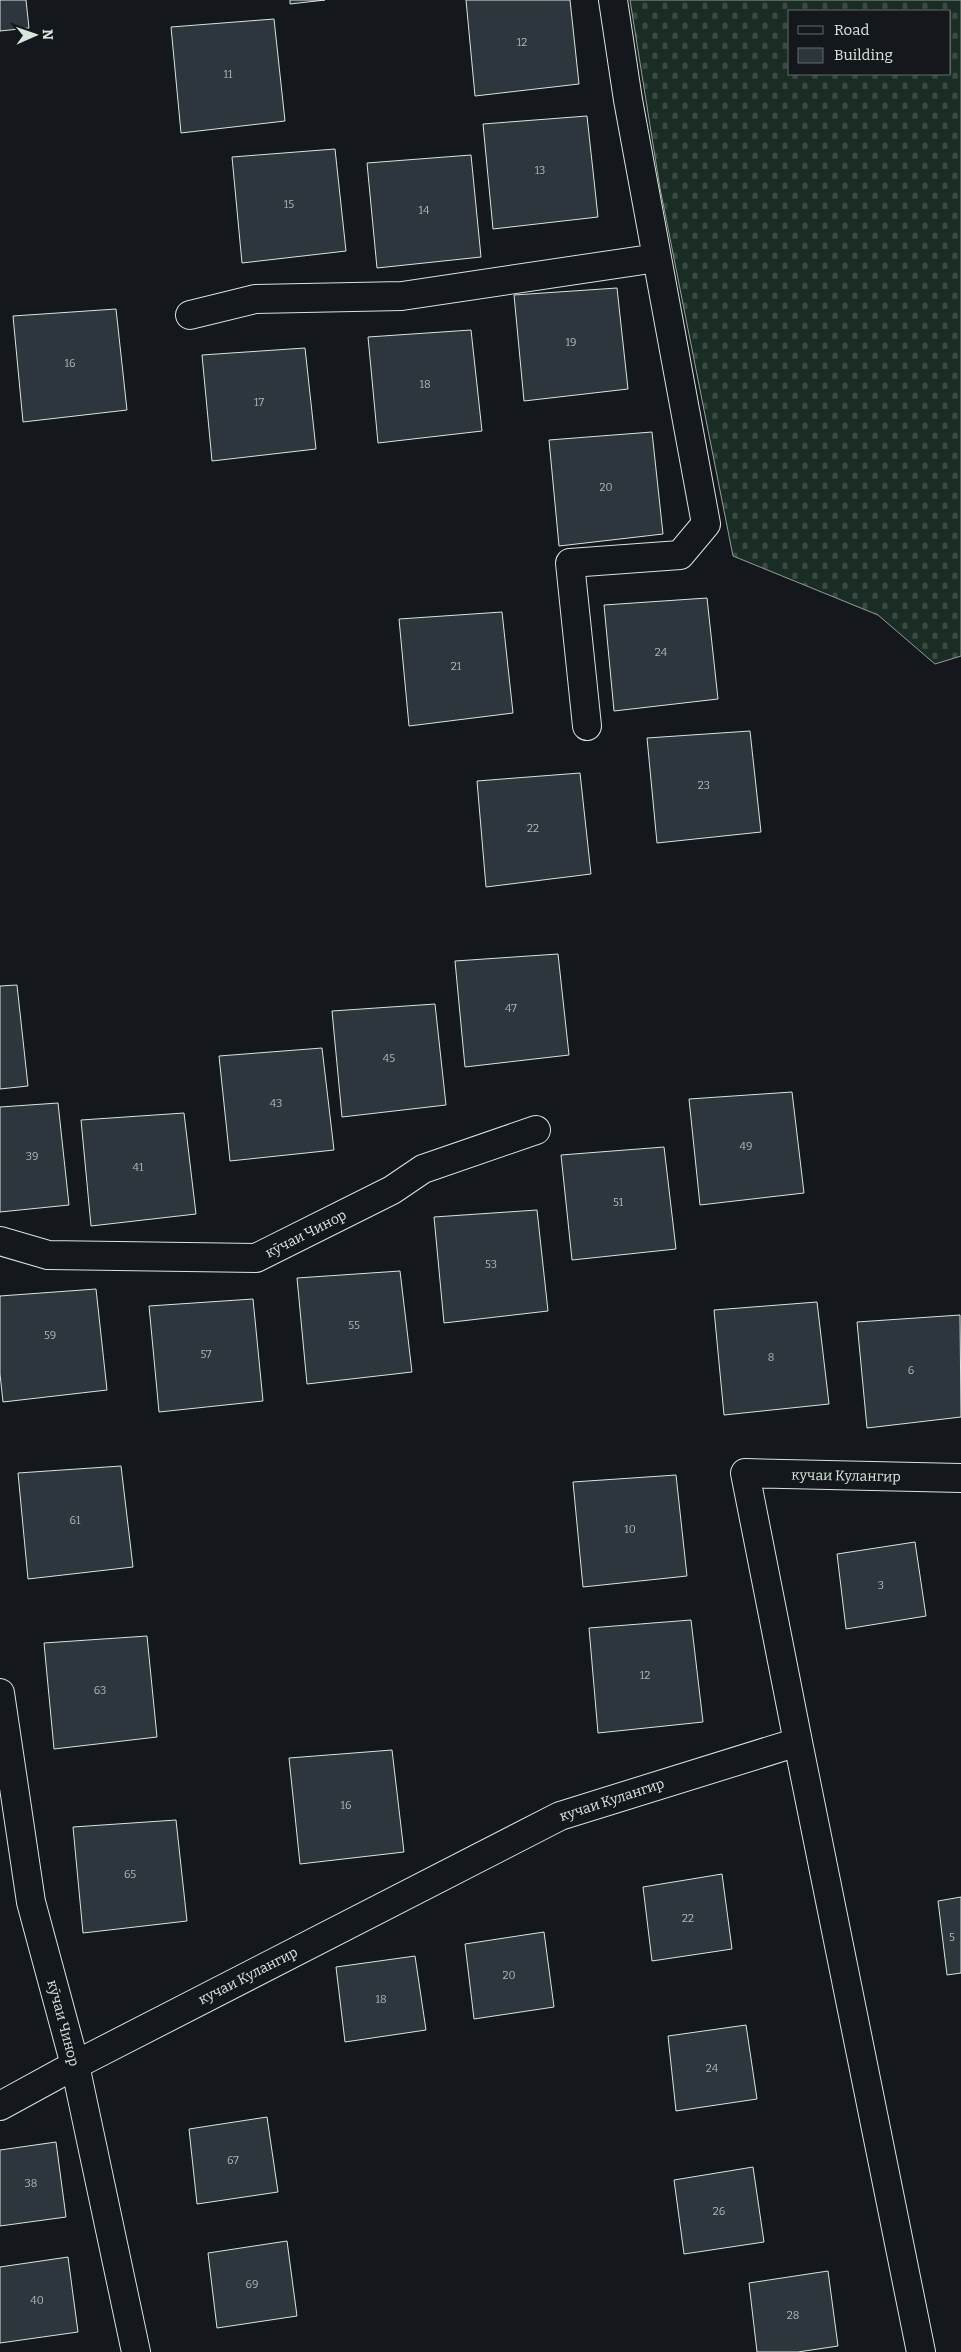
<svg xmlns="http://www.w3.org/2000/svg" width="961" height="2352" font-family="Bitter,serif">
	<defs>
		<pattern id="cemetery-stones" width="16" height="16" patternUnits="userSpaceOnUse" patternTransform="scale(1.25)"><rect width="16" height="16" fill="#1a2d24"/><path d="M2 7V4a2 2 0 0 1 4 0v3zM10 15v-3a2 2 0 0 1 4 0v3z" fill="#3b4b43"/></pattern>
	</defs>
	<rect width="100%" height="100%" fill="#14181c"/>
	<path fill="url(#cemetery-stones)" stroke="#939e99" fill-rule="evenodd" d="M 630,0 L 961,0 L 961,656 L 935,664 L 878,615 L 733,556 L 660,188 ZM 790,11 L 950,11 L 950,74 L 790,74 Z"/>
	<path fill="#2c363c" stroke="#d8e6dc" d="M 0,0 L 26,0 L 29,28 L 0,31 Z
		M 290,0 L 325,0 L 290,4 Z
		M 466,0 L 570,0 L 579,84 L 475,96 Z
		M 274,19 L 285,121 L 181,133 L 171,27 Z
		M 587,116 L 598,217 L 493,229 L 483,124 Z
		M 335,149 L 346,251 L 242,263 L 232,157 Z
		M 471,155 L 481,257 L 377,268 L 367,163 Z
		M 617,288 L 628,389 L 524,401 L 514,295 Z
		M 116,309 L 127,410 L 23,422 L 13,316 Z
		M 471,330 L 482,431 L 378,443 L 368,337 Z
		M 305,348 L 316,449 L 212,461 L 202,355 Z
		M 652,432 L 663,534 L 559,546 L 549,440 Z
		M 707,598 L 718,699 L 614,711 L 604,605 Z
		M 502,612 L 513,713 L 409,726 L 399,619 Z
		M 750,731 L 761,832 L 657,843 L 647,738 Z
		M 580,773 L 591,874 L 486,887 L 477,781 Z
		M 558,954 L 569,1055 L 465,1067 L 455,961 Z
		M 17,985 L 28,1086 L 0,1089 L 0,986 Z
		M 435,1004 L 446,1105 L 342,1117 L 332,1011 Z
		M 322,1048 L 334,1150 L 230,1161 L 219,1056 Z
		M 792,1092 L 804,1193 L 700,1205 L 689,1099 Z
		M 58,1103 L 69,1205 L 0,1212 L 0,1107 Z
		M 184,1113 L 196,1214 L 91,1226 L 81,1120 Z
		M 664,1147 L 676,1249 L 572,1260 L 561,1155 Z
		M 537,1210 L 548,1311 L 444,1323 L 434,1217 Z
		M 400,1271 L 412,1372 L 307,1384 L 297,1278 Z
		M 96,1289 L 107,1390 L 3,1402 L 0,1374 L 0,1296 Z
		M 253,1299 L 263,1401 L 159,1412 L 149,1306 Z
		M 817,1302 L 829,1404 L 724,1415 L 714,1310 Z
		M 960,1315 L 961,1417 L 867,1428 L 857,1322 Z
		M 121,1466 L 133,1567 L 28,1579 L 18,1473 Z
		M 676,1475 L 687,1576 L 583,1587 L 573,1482 Z
		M 915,1542 L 926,1616 L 846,1629 L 837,1554 Z
		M 691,1620 L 703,1722 L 598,1733 L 589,1628 Z
		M 147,1636 L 157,1737 L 54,1749 L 44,1643 Z
		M 392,1750 L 404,1852 L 300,1864 L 289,1758 Z
		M 176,1820 L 187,1921 L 83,1933 L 73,1827 Z
		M 722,1874 L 732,1949 L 652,1961 L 643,1887 Z
		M 961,1897 L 961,1973 L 947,1975 L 938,1901 Z
		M 544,1932 L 554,2007 L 474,2019 L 465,1944 Z
		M 415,1956 L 426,2030 L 345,2042 L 336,1967 Z
		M 746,2025 L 757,2099 L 676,2111 L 668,2036 Z
		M 267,2117 L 278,2192 L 197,2204 L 189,2129 Z
		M 56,2142 L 66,2217 L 0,2226 L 0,2150 Z
		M 753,2167 L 764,2242 L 684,2254 L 674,2180 Z
		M 287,2241 L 297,2316 L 217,2328 L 208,2253 Z
		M 68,2257 L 78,2332 L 0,2343 L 0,2267 Z
		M 828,2271 L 838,2346 L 798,2352 L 757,2352 L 749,2283 Z"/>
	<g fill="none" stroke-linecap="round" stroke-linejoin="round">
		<g stroke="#d8e6dc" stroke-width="30">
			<path id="street" d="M 190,315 L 255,299 L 402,296 L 657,258
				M 587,726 L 570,563 L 680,555 L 706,524 L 628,100 L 613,0
				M 0,1241 L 48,1255 L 256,1258 L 392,1190 L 423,1169 L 536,1130
				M 0,1693 L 31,1902 L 75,2065 L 136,2352
				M 798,1742 L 921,2352
				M 0,2106 L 75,2065 L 560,1816 L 798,1742 L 745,1473 L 961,1478"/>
		</g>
		<use href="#street" stroke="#14181c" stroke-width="28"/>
	</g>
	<g text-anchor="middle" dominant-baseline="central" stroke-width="4" stroke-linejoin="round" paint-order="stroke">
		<g font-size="11" fill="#adbab4">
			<text x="522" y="42">12</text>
			<text x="228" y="74">11</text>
			<text x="540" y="170">13</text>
			<text x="289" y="204">15</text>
			<text x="424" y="210">14</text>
			<text x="571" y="342">19</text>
			<text x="70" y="363">16</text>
			<text x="425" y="384">18</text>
			<text x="259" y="402">17</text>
			<text x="606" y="487">20</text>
			<text x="661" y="652">24</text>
			<text x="456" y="666">21</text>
			<text x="704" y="785">23</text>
			<text x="533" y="828">22</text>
			<text x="511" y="1008">47</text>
			<text x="389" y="1058">45</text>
			<text x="276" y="1103">43</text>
			<text x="746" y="1146">49</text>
			<text x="32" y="1156">39</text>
			<text x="138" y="1167">41</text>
			<text x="618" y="1202">51</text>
			<text x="491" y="1264">53</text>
			<text x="354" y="1325">55</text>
			<text x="50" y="1335">59</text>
			<text x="206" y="1354">57</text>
			<text x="771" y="1357">8</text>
			<text x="911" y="1370">6</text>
			<text x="75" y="1520">61</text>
			<text x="630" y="1529">10</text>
			<text x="881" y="1585">3</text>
			<text x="645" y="1675">12</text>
			<text x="100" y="1690">63</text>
			<text x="346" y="1805">16</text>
			<text x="130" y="1874">65</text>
			<text x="688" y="1918">22</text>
			<text x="952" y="1937">5</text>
			<text x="509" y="1975">20</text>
			<text x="381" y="1999">18</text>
			<text x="712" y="2068">24</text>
			<text x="233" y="2160">67</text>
			<text x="31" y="2183">38</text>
			<text x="719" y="2211">26</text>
			<text x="252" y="2284">69</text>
			<text x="37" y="2300">40</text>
			<text x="793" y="2315">28</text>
		</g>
		<g font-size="14" fill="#d8e6dc" stroke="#14181c">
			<text transform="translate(306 1234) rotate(-27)">кӯчаи Чинор</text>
			<text transform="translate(846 1476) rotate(1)">кучаи Кулангир</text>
			<text transform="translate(612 1800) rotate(-18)">кучаи Кулангир</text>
			<text transform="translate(248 1976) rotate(-27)">кучаи Кулангир</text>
			<text transform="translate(63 2023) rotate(75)">кӯчаи Чинор</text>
		</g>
	</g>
	<rect x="788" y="10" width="162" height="65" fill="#14181c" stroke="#626a69"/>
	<rect x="798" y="26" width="25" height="8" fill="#14181c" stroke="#626a69"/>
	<text x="834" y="35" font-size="15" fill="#d8e6dc">Road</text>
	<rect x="798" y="48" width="25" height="15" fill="#2c363c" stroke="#626a69"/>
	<text x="834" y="60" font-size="15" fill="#d8e6dc">Building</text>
	<g transform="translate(35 35) rotate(88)" stroke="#14181c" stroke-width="4" paint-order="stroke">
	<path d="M0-4L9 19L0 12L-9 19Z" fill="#d8e6dc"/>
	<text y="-8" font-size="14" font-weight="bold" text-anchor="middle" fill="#d8e6dc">N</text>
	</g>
</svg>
